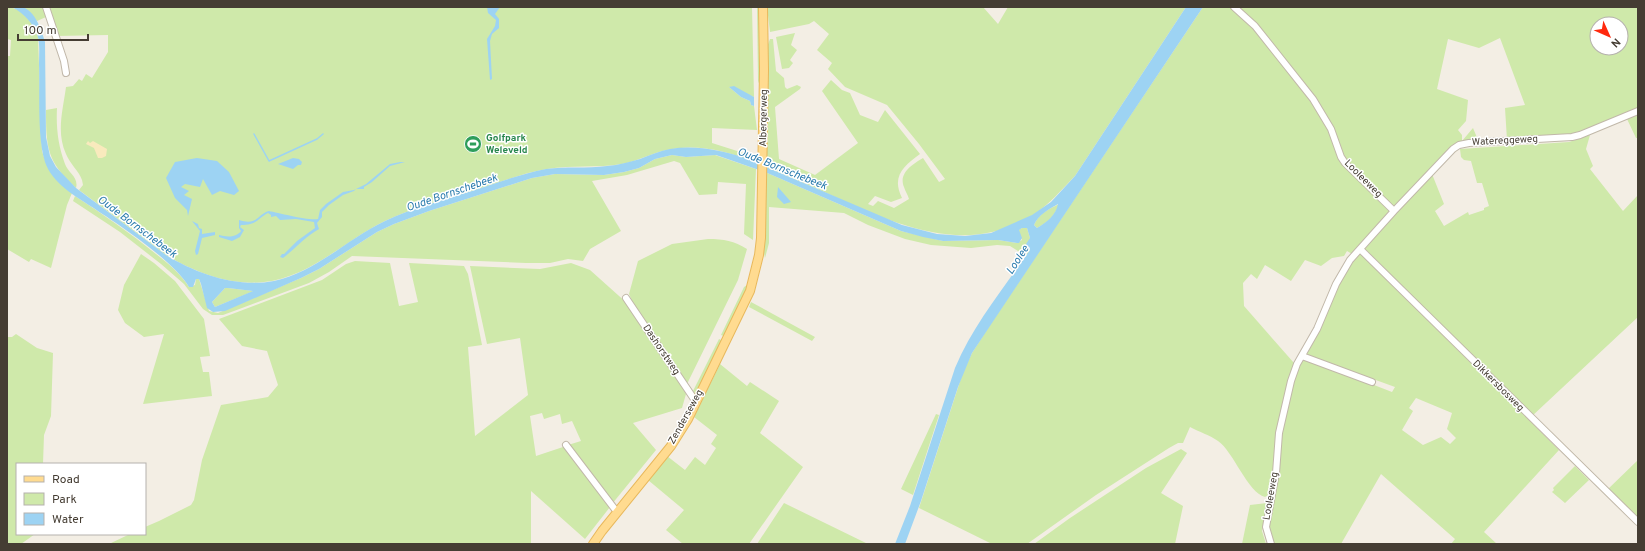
<svg xmlns="http://www.w3.org/2000/svg" width="1645" height="551" font-family="Overpass,sans-serif">
	<rect width="100%" height="100%" fill="#f3eee4"/>
	<path fill="#cfe9aa" fill-rule="evenodd" d="M 7,7 C 22,7 34,24 38,37 L 42,151 C 47,170 57,181 72,193 L 67,205 L 51,268 L 31,259 L 29,262 L 7,249 L 7,56 L 10,56 L 11,40 L 7,39 Z
		M 22,7 L 43,7 L 46,17 L 37,21 Z
		M 47,7 L 752,7 L 754,97 L 729,87 L 741,97 L 750,101 L 751,105 L 754,106 L 757,130 L 712,128 L 712,143 L 756,157 L 756,163 C 729,151 696,143 667,150 C 652,153 638,161 622,164 C 597,168 572,165 547,169 C 522,173 499,183 475,190 C 448,198 420,206 394,217 C 350,235 313,277 264,282 C 230,286 194,272 166,255 L 79,190 L 83,185 L 82,180 C 79,171 70,164 66,154 C 56,132 63,110 66,87 L 73,86 L 79,79 L 82,81 L 86,74 L 92,78 L 108,52 L 108,35 L 57,36 Z
		M 757,7 L 762,7 L 761,88 L 758,81 Z
		M 767,7 L 983,7 L 998,24 L 1008,7 L 1186,7 L 1075,176 C 1061,190 1050,204 1033,215 C 968,257 897,225 835,197 C 812,186 788,176 765,167 L 767,47 L 770,39 L 773,39 L 776,71 L 784,78 L 785,87 L 787,89 L 797,85 L 801,87 L 800,89 L 775,107 L 779,159 L 815,175 L 858,143 L 822,91 L 831,80 L 842,90 L 850,93 L 860,115 L 878,122 L 885,110 L 920,154 C 904,166 891,176 902,198 L 891,202 L 875,196 L 868,204 L 873,206 L 878,201 L 894,208 L 909,199 C 908,195 905,191 904,187 C 898,173 913,164 923,158 L 939,182 L 945,179 L 919,144 L 887,105 L 845,87 L 828,69 L 832,63 L 817,50 L 829,34 L 814,21 L 809,24 L 770,32 Z
		M 1203,7 L 1231,7 L 1249,22 L 1314,106 L 1329,130 L 1336,148 L 1389,209 L 1390,212 L 1352,254 L 1347,251 L 1344,256 L 1332,258 L 1321,266 L 1305,260 L 1291,281 L 1265,265 L 1257,279 L 1251,274 L 1243,283 L 1244,306 L 1294,363 L 1277,429 L 1274,465 L 1268,495 L 1265,497 C 1248,493 1233,451 1218,441 C 1210,435 1199,432 1190,427 L 1183,443 L 1178,443 L 1169,448 L 1096,495 L 1027,544 L 992,544 L 919,508 L 963,372 L 972,353 L 990,325 Z
		M 1237,7 L 1638,7 L 1638,109 L 1572,134 L 1536,136 L 1507,140 L 1505,108 L 1525,105 L 1500,38 L 1479,48 L 1448,39 L 1437,89 L 1468,100 L 1466,121 L 1458,130 L 1462,135 L 1462,141 L 1473,128 L 1478,140 L 1461,142 L 1395,206 L 1392,206 L 1344,158 L 1325,114 L 1306,86 L 1262,32 L 1246,14 ZM 1597,24 L 1621,24 L 1621,48 L 1597,48 Z
		M 795,33 L 791,45 L 797,50 L 790,60 L 793,63 L 789,68 L 782,69 L 776,37 Z
		M 57,108 C 56,128 58,145 65,164 C 68,173 79,177 76,188 C 47,162 46,147 46,110 Z
		M 1638,115 L 1638,138 L 1636,138 L 1627,119 Z
		M 1590,135 L 1586,149 L 1593,166 L 1590,169 L 1623,211 L 1638,195 L 1638,317 L 1531,417 L 1364,248 L 1432,174 L 1444,204 L 1435,211 L 1444,226 L 1468,212 L 1469,215 L 1484,210 L 1484,208 L 1489,206 L 1482,183 L 1477,183 L 1471,161 L 1464,160 L 1461,157 L 1460,149 L 1569,142 Z
		M 672,155 L 686,157 L 715,155 L 756,169 L 753,240 L 744,234 L 746,184 L 718,182 L 717,194 L 699,195 L 680,163 L 674,161 L 627,175 L 592,181 L 621,231 L 590,249 L 583,261 L 568,259 L 550,263 L 526,263 L 352,256 L 329,272 L 309,283 L 234,311 L 223,315 L 212,315 L 203,309 L 184,284 L 161,264 L 120,232 L 73,201 L 75,196 C 103,214 130,233 156,254 C 168,263 181,274 189,287 L 195,285 L 196,279 L 199,279 L 209,311 L 218,313 L 301,278 L 319,269 L 377,232 L 394,224 L 429,211 L 532,178 L 555,174 L 604,175 L 624,172 L 639,168 L 655,159 Z
		M 765,172 L 901,231 L 943,241 L 998,240 L 1017,243 L 1022,240 L 1018,230 L 1022,228 L 1027,228 L 1030,238 L 1028,248 L 1031,250 L 1026,256 L 1010,246 L 997,245 L 971,248 L 931,245 L 905,239 L 868,225 L 844,213 L 769,207 L 769,243 L 765,258 L 763,248 Z
		M 1059,204 C 1055,216 1048,222 1037,228 L 1034,225 C 1038,214 1049,209 1059,204 Z
		M 708,239 C 724,239 734,241 747,249 L 738,280 L 687,384 L 634,305 L 629,294 L 638,261 L 672,244 Z
		M 1360,253 L 1559,450 L 1484,532 L 1497,544 L 1451,544 L 1455,539 L 1381,474 L 1341,544 L 1271,544 L 1266,532 L 1281,429 L 1296,369 L 1302,357 L 1392,392 L 1395,387 L 1304,354 L 1335,287 L 1356,255 ZM 1416,398 L 1452,413 L 1447,429 L 1456,438 L 1450,444 L 1441,437 L 1423,445 L 1402,430 L 1413,411 L 1409,408 Z
		M 141,254 L 154,263 L 175,281 L 204,319 L 210,356 L 200,357 L 203,372 L 209,372 L 212,396 L 143,404 L 164,334 L 144,337 L 125,323 L 118,310 L 124,285 Z
		M 355,261 L 390,263 L 399,306 L 418,302 L 409,263 L 464,266 L 468,274 L 482,345 L 468,347 L 475,436 L 528,395 L 520,338 L 487,344 L 470,266 L 540,269 L 571,263 L 590,270 L 628,304 L 685,391 L 686,394 L 682,408 L 633,423 L 656,450 L 612,504 L 568,445 L 581,441 L 572,421 L 562,424 L 560,414 L 544,419 L 542,413 L 530,416 L 536,456 L 563,447 L 610,507 L 585,539 L 531,491 L 531,544 L 109,544 L 130,534 L 145,534 L 145,527 L 159,521 L 191,505 L 194,500 L 202,460 L 221,405 L 268,397 L 278,385 L 267,351 L 242,346 L 219,319 L 322,280 L 346,264 Z
		M 752,282 L 726,337 L 721,335 L 744,287 Z
		M 225,288 L 228,288 L 254,291 L 215,307 L 212,302 Z
		M 751,302 L 815,337 L 812,341 L 749,307 Z
		M 16,334 L 37,348 L 53,353 L 51,416 L 44,435 L 43,464 L 17,464 L 17,534 L 35,534 L 21,544 L 7,544 L 7,337 L 12,337 Z
		M 719,339 L 723,341 L 696,396 L 693,391 Z
		M 720,364 L 747,386 L 750,382 L 779,401 L 760,433 L 803,467 L 749,544 L 683,544 L 666,530 L 684,510 L 648,480 L 667,456 L 685,470 L 695,457 L 705,465 L 716,448 L 711,444 L 717,435 L 694,417 Z
		M 936,414 L 939,415 L 913,495 L 901,489 Z
		M 1181,449 L 1187,453 L 1161,493 L 1183,506 L 1175,544 L 1034,544 L 1070,518 L 1146,468 Z
		M 1638,460 L 1638,521 L 1607,490 Z
		M 1575,466 L 1589,480 L 1565,503 L 1552,492 L 1554,490 L 1553,488 Z
		M 784,503 L 868,544 L 757,544 Z
		M 1267,503 L 1262,531 L 1266,544 L 1242,544 L 1250,505 Z"/>
	<path fill="#f9eabd" d="M 88,141 L 90,143 L 93,141 L 107,149 L 106,156 L 102,158 L 98,158 L 94,148 L 86,144 Z"/>
	<path fill="#9dd3f3" fill-rule="evenodd" d="M 12,7 C 15,7 19,6 22,7 C 35,10 42,31 45,42 L 46,137 L 50,156 L 56,167 L 76,188 L 166,255 C 197,274 237,288 274,281 C 316,272 347,239 385,221 C 413,208 443,200 472,191 C 496,183 521,174 546,169 C 566,166 587,169 607,166 C 619,165 629,162 640,159 C 650,155 660,151 670,149 C 695,145 721,150 745,158 L 902,225 L 937,234 L 965,236 L 991,233 L 1032,215 L 1051,202 L 1075,176 L 1186,7 L 1203,7 L 972,353 L 958,387 L 921,501 L 905,544 L 895,544 L 910,506 L 955,368 C 973,325 1004,288 1030,250 L 1026,244 L 1030,238 L 1027,228 L 1022,228 L 1019,230 L 1022,238 L 1019,243 L 1017,243 L 998,240 L 943,241 L 923,237 L 901,231 L 765,172 L 716,155 L 686,157 L 672,155 L 655,159 L 639,168 L 624,172 L 604,175 L 555,174 L 532,178 L 429,211 L 394,224 L 377,232 L 319,269 L 301,278 L 225,311 L 213,312 L 207,308 L 201,284 L 199,279 L 196,279 L 193,287 L 189,287 C 173,260 119,225 92,207 C 75,196 52,183 45,162 C 37,137 40,92 39,64 C 39,55 40,46 38,37 C 33,23 25,14 12,7 ZM 1058,204 C 1056,215 1047,222 1037,228 L 1034,225 C 1038,215 1049,209 1058,204 ZM 225,288 L 228,288 L 253,291 L 215,307 L 212,302 Z
		M 487,7 L 500,7 L 495,14 L 499,19 L 499,28 L 492,34 L 490,41 L 492,79 L 490,80 L 487,39 L 495,26 L 496,20 L 488,13 Z
		M 734,86 L 754,97 L 754,106 L 751,105 L 750,101 L 741,97 L 729,87 Z
		M 197,158 L 217,161 L 229,172 L 239,191 L 234,195 L 220,191 L 212,195 L 203,179 L 200,187 L 185,184 L 181,187 L 189,191 L 184,195 L 192,199 L 188,216 L 187,210 L 175,198 L 166,178 L 175,162 C 183,161 189,159 197,158 Z
		M 293,158 L 299,159 L 302,162 L 301,165 L 298,165 L 293,169 L 278,164 Z
		M 400,162 L 405,162 L 390,166 L 372,182 L 364,187 L 364,189 L 356,189 L 354,191 L 343,195 L 329,205 L 322,212 L 322,217 L 317,223 L 319,229 C 306,236 295,249 283,258 L 280,257 L 282,254 L 284,254 L 297,241 L 315,228 L 314,222 L 296,219 L 280,220 L 276,216 L 271,217 L 271,215 L 268,213 C 257,219 257,225 241,225 L 240,227 L 244,230 L 240,237 L 232,241 L 219,237 L 219,235 C 226,237 236,238 241,231 L 239,228 L 239,220 C 258,226 257,214 269,211 C 279,213 309,221 318,219 L 320,210 L 326,204 L 343,192 L 354,190 L 366,184 L 390,164 Z
		M 778,187 L 791,202 L 784,204 L 777,197 Z
		M 192,221 L 198,224 L 199,228 L 202,229 L 202,234 L 215,232 L 215,235 L 202,238 L 198,254 L 196,255 L 195,251 L 200,231 Z"/>
	<g fill="none" stroke-linecap="round" stroke-linejoin="round">
		<path stroke="#9dd3f3" stroke-width="1.5" d="M 254,134 L 269,161 L 317,139 L 323,134"/>
		<g stroke="#c1b8a9" stroke-width="8">
			<path id="minor" d="M 46,7 L 64,61 L 66,73
				M 1234,7 L 1255,26 L 1313,99 L 1331,129 L 1341,157 L 1345,163 L 1394,211
				M 1360,249 L 1638,522
				M 626,298 L 696,402
				M 1302,356 L 1372,382
				M 566,445 L 617,512
				M 1271,544 L 1266,527 L 1276,473 L 1279,433 L 1291,381 L 1297,364 L 1317,329 L 1336,284 L 1350,260 L 1394,211 L 1453,149 L 1459,145 L 1469,143 L 1572,137 L 1580,135 L 1638,111"/>
		</g>
		<g stroke="#e8b85c" stroke-width="10">
			<path id="major" d="M 593,544 L 602,531 L 671,446 L 688,419 L 750,291 L 759,255 L 761,238 L 764,70 L 763,7"/>
		</g>
		<use href="#minor" stroke="#fff" stroke-width="6"/>
		<use href="#major" stroke="#ffdb90" stroke-width="8"/>
	</g>
	<defs>
		<g id="stadium-disc" transform="scale(0.9)"><circle r="9.5" fill="#2e9e5b" stroke="#fff"/><path d="M0-5a6.5 5 0 1 0 0 10a6.5 5 0 1 0 0-10ZM-3.5-1.8h7v3.6h-7Z" fill="#fff"/></g>
	</defs>
	<g fill-rule="evenodd">
		<use href="#stadium-disc" x="473" y="144"/>
	</g>
	<g text-anchor="middle" dominant-baseline="central" stroke-width="3" stroke-linejoin="round" paint-order="stroke">
		<g font-size="10" fill="#453d33" stroke="#fff">
			<text transform="translate(764 118) rotate(-89)">Albergerweg</text>
			<text transform="translate(1505 141) rotate(-3)">Watereggeweg</text>
			<text transform="translate(1363 179) rotate(45)">Looleeweg</text>
			<text transform="translate(661 350) rotate(56)">Dashorstweg</text>
			<text transform="translate(1498 386) rotate(45)">Dikkersbosweg</text>
			<text transform="translate(686 417) rotate(-61)">Zenderseweg</text>
			<text transform="translate(1271 496) rotate(-80)">Looleeweg</text>
		</g>
		<g font-size="10" font-weight="bold" fill="#27864d" stroke="#fff" text-anchor="start">
			<text x="486" y="138">Golfpark<tspan x="486" dy="12">Weleveld</tspan></text>
		</g>
		<g font-size="11" font-style="italic" fill="#287aac" stroke="#fff">
			<text transform="translate(782 169) rotate(22)">Oude Bornschebeek</text>
			<text transform="translate(452 193) rotate(-19)">Oude Bornschebeek</text>
			<text transform="translate(137 227) rotate(37)">Oude Bornschebeek</text>
			<text transform="translate(1018 260) rotate(-57)">Loolee</text>
		</g>
	</g>
	<rect width="1645" height="551" fill="none" stroke="#453d33" stroke-width="16"/>
	<rect x="16" y="463" width="130" height="72" fill="#ffffff" stroke="#b5b1ad"/>
	<rect x="24" y="476" width="20" height="6" fill="#ffdb90" stroke="#b5b1ad"/>
	<text x="52" y="483" font-size="12" fill="#453d33">Road</text>
	<rect x="24" y="493" width="20" height="12" fill="#cfe9aa" stroke="#b5b1ad"/>
	<text x="52" y="503" font-size="12" fill="#453d33">Park</text>
	<rect x="24" y="513" width="20" height="12" fill="#9dd3f3" stroke="#b5b1ad"/>
	<text x="52" y="523" font-size="12" fill="#453d33">Water</text>
	<g transform="translate(1609 36) rotate(135)"><circle r="19" fill="#ffffff" stroke="#b5b1ad"/>
	<path d="M0-3L7 15L0 10L-7 15Z" fill="#ff290e"/>
	<text y="-6" font-size="11" font-weight="bold" text-anchor="middle" fill="#453d33">N</text>
	</g>
	<path d="M18 34v6h70v-6" fill="none" stroke="#453d33" stroke-width="2"/>
	<text x="24" y="34" font-size="12" fill="#453d33" stroke="#ffffff" stroke-width="3" paint-order="stroke">100 m</text>
</svg>
